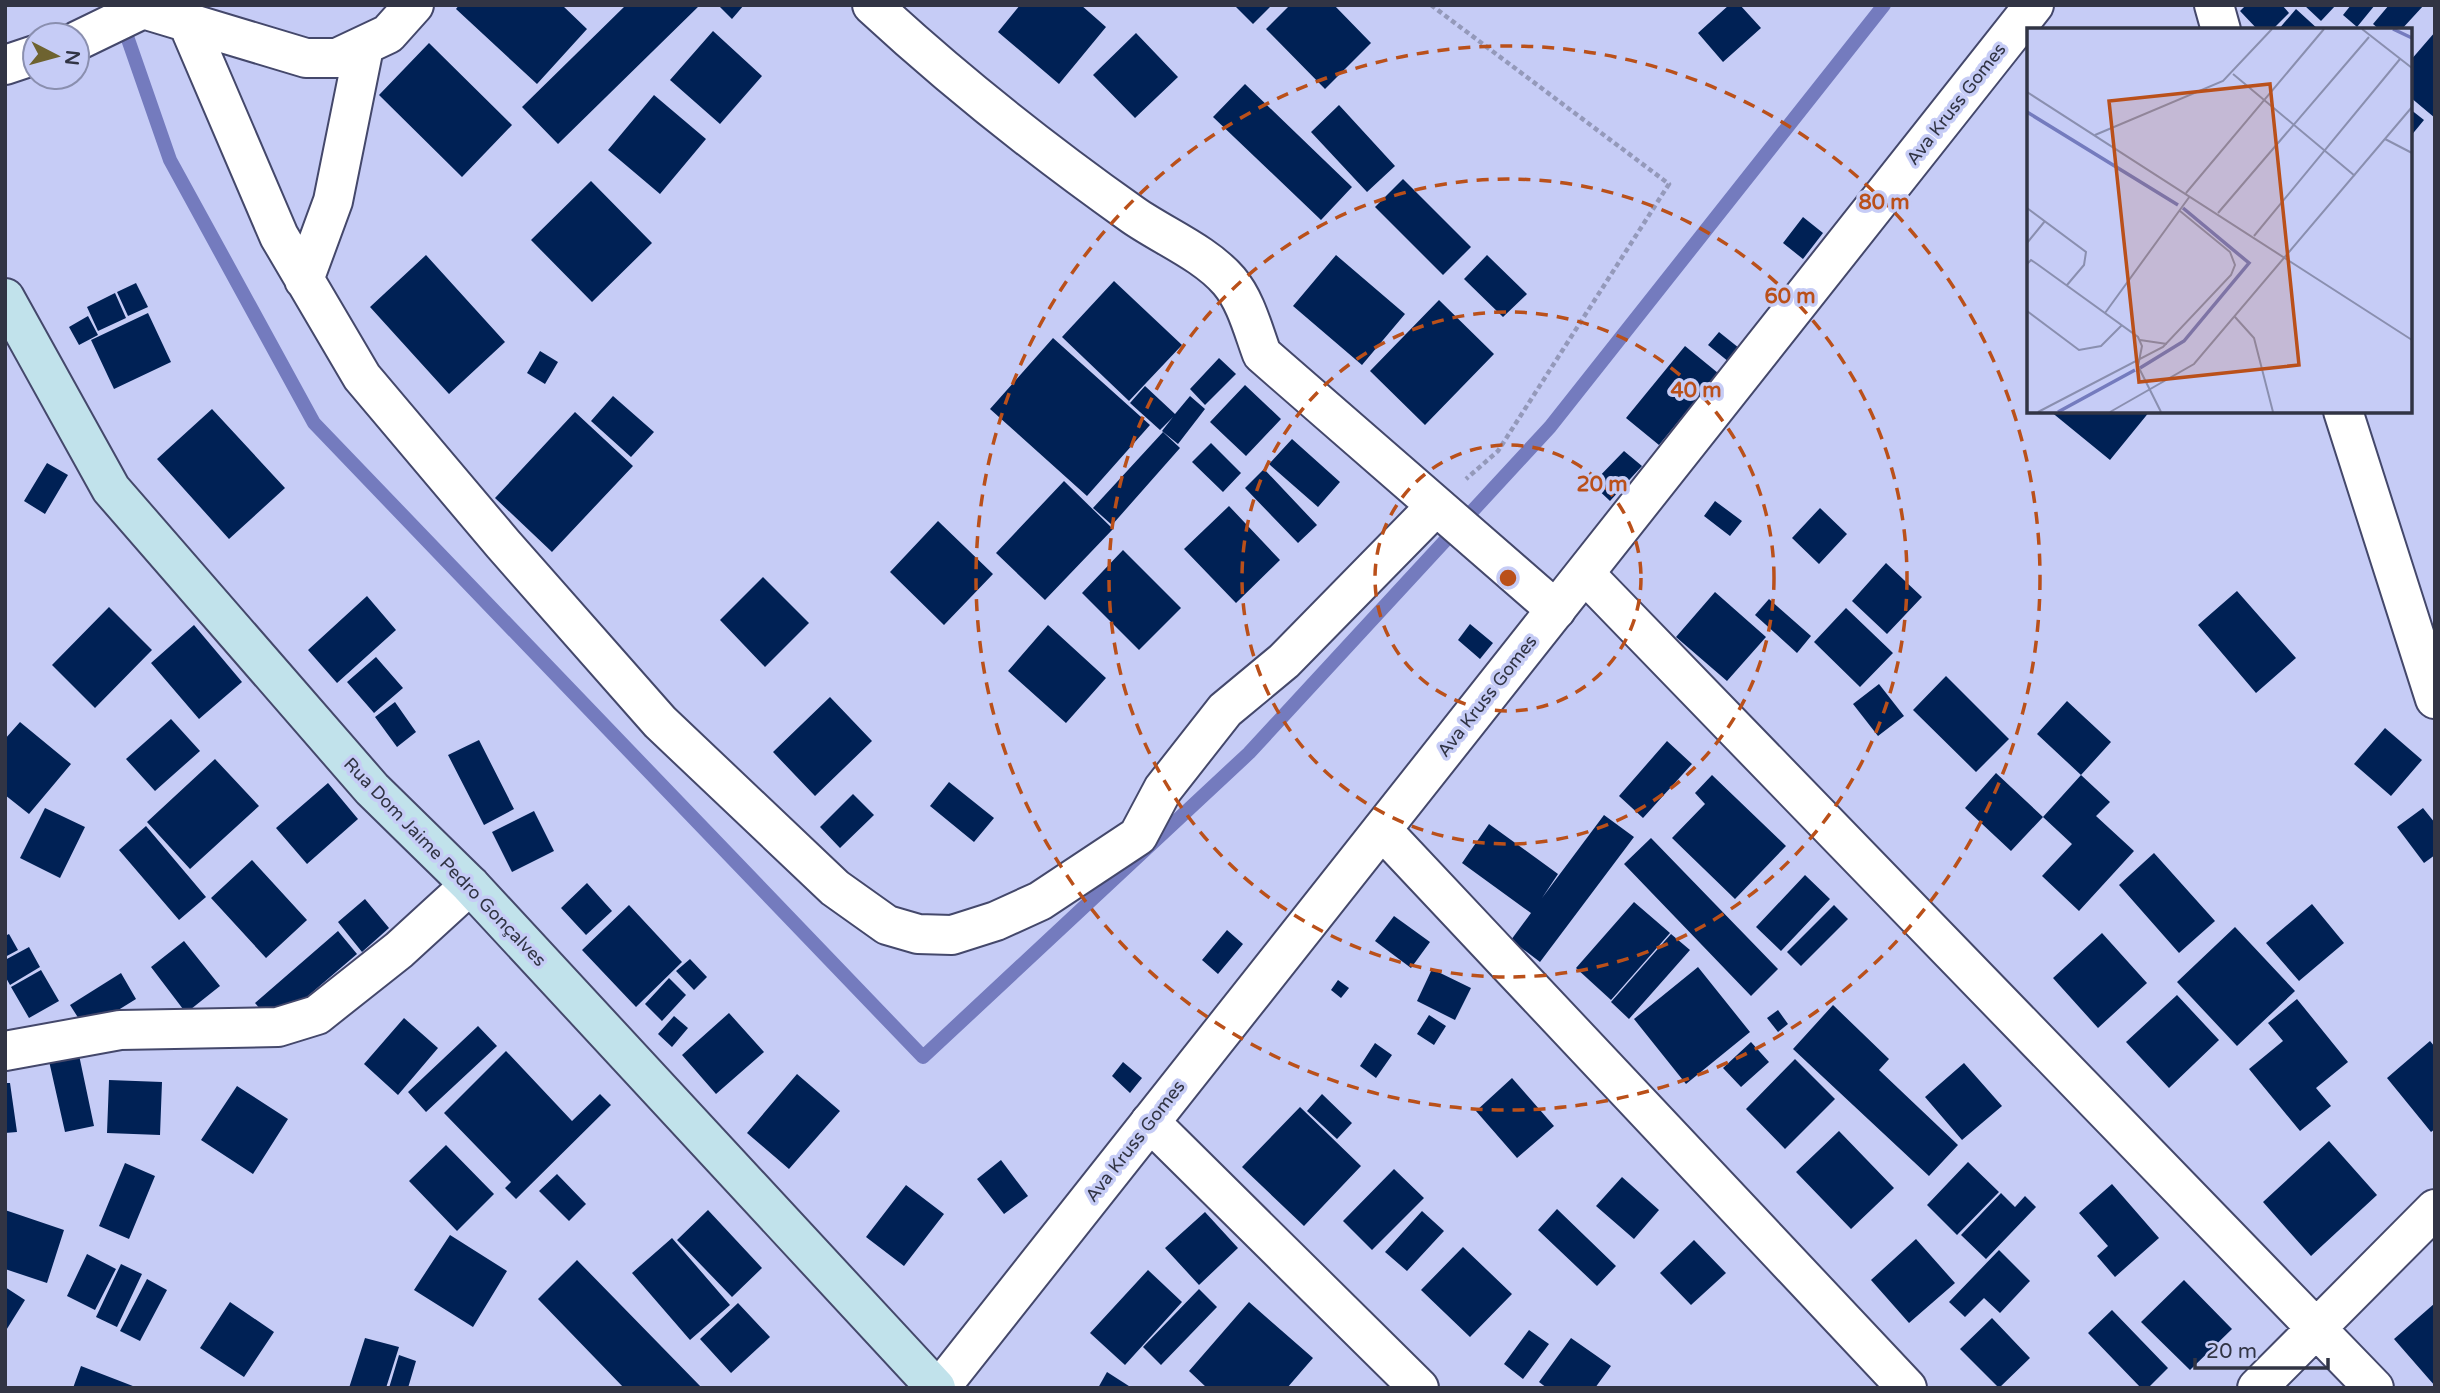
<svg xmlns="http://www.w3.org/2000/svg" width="2440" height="1393" font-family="'Varela Round',sans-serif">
	<rect width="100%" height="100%" fill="#c6ccf6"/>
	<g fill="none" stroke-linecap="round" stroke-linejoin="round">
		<path stroke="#747bbe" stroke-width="14" d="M 122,22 L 170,160 L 314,423 L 923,1057 L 1249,753 L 1550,427 L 1884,5"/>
	</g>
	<path fill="#002155" d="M 459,5 L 562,5 L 587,29 L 537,84 L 456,9 Z
		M 626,5 L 700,5 L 558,144 L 522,107 Z
		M 718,5 L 744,5 L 732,19 Z
		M 1020,5 L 1081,5 L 1106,27 L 1059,84 L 998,32 Z
		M 1234,5 L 1272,5 L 1253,24 Z
		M 1290,5 L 1334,5 L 1371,43 L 1325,89 L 1266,29 Z
		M 1729,5 L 1740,5 L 1761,28 L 1723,62 L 1698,33 Z
		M 2246,5 L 2282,5 L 2289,13 L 2272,30 L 2258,30 L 2240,11 Z
		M 2304,5 L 2336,5 L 2321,21 Z
		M 2351,5 L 2375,5 L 2357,27 L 2343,15 Z
		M 2389,5 L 2424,5 L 2401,30 L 2380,30 L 2373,24 Z
		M 2296,9 L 2319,30 L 2278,30 Z
		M 713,31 L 762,76 L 720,124 L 670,80 Z
		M 2435,32 L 2435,118 L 2410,97 L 2410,61 Z
		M 1136,33 L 1178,77 L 1135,118 L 1093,75 Z
		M 429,43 L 512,125 L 462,177 L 379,95 Z
		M 1245,84 L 1352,187 L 1321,220 L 1213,117 Z
		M 654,95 L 706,139 L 660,194 L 608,150 Z
		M 1339,105 L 1395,166 L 1367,192 L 1311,132 Z
		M 2410,109 L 2424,120 L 2410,137 Z
		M 1403,179 L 1471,247 L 1443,275 L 1375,207 Z
		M 591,181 L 652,243 L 592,302 L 531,240 Z
		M 1803,217 L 1823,233 L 1803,259 L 1783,243 Z
		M 426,255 L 505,342 L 449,394 L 370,307 Z
		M 1336,255 L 1405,314 L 1362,365 L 1293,306 Z
		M 1487,255 L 1527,294 L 1503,317 L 1464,279 Z
		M 1114,281 L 1182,345 L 1129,401 L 1062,337 Z
		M 136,283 L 148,307 L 128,316 L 117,292 Z
		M 115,293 L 126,318 L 98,331 L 87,307 Z
		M 1439,300 L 1494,354 L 1425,425 L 1370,371 Z
		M 148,313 L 171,362 L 114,389 L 91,340 Z
		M 88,316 L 98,335 L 79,345 L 69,327 Z
		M 1719,332 L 1739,348 L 1729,362 L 1708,345 Z
		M 1053,338 L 1150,425 L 1087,496 L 990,409 Z
		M 1685,346 L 1718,373 L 1659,445 L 1626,418 Z
		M 540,351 L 558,362 L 545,384 L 527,373 Z
		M 1219,358 L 1236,374 L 1205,405 L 1190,389 Z
		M 1245,385 L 1281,419 L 1246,456 L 1210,422 Z
		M 1145,386 L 1175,414 L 1190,396 L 1205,409 L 1178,444 L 1162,431 L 1173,417 L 1160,430 L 1130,403 Z
		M 613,396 L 654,432 L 631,457 L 591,421 Z
		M 212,409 L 285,488 L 229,539 L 157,459 Z
		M 2050,411 L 2150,411 L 2110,460 Z
		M 575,412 L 633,466 L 552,552 L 495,498 Z
		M 1163,432 L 1180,448 L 1112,525 L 1093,508 Z
		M 1292,439 L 1340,482 L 1318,507 L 1269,464 Z
		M 1211,443 L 1241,473 L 1223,492 L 1192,462 Z
		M 1624,451 L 1642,466 L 1610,501 L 1592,484 Z
		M 47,463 L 68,475 L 45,514 L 24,501 Z
		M 1264,469 L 1317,525 L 1298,543 L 1245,488 Z
		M 1064,481 L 1113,529 L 1045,600 L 996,553 Z
		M 1715,501 L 1742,521 L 1730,536 L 1704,516 Z
		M 1229,506 L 1280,560 L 1236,603 L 1184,549 Z
		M 1820,508 L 1847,534 L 1819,564 L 1792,538 Z
		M 938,521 L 993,574 L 944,625 L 890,572 Z
		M 1123,550 L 1181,608 L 1139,650 L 1082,593 Z
		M 1886,563 L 1922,597 L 1887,634 L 1852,601 Z
		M 763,577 L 809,623 L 765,667 L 720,620 Z
		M 2237,591 L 2296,658 L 2256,693 L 2198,625 Z
		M 1715,592 L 1766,637 L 1727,681 L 1676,637 Z
		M 367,596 L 396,630 L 337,683 L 308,650 Z
		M 1769,599 L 1811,636 L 1797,653 L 1755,615 Z
		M 109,607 L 152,650 L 95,708 L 52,665 Z
		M 1846,608 L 1893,653 L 1860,687 L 1814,642 Z
		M 1470,624 L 1493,643 L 1480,659 L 1458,640 Z
		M 194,625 L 242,682 L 199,719 L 151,663 Z
		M 1048,625 L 1106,678 L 1066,723 L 1008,671 Z
		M 376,657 L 403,688 L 374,713 L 347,682 Z
		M 1946,676 L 2009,739 L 1976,772 L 1913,710 Z
		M 1879,684 L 1904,716 L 1878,736 L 1853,704 Z
		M 830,697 L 872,741 L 815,796 L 773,752 Z
		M 2067,701 L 2111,742 L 2081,775 L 2037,734 Z
		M 395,702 L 416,732 L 397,747 L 375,717 Z
		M 171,719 L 200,751 L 155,791 L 126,759 Z
		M 20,722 L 71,764 L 29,814 L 5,795 L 5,739 Z
		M 2385,728 L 2422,760 L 2391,796 L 2354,764 Z
		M 479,740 L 514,809 L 484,825 L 448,755 Z
		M 1667,741 L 1692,764 L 1643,818 L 1619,796 Z
		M 215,759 L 259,806 L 190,869 L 147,822 Z
		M 1996,773 L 2043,817 L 2011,851 L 1965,808 Z
		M 1712,775 L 1786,846 L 1735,899 L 1672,838 L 1705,804 L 1695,793 Z
		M 2081,775 L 2110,802 L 2096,816 L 2134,851 L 2079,911 L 2042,876 L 2072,844 L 2043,817 Z
		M 949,782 L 994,818 L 974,842 L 930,806 Z
		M 328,783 L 358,819 L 307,864 L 276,828 Z
		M 853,794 L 874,815 L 840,848 L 820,827 Z
		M 45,808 L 85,827 L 60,878 L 20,858 Z
		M 2423,808 L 2435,823 L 2435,855 L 2424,863 L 2397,827 Z
		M 534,811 L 554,851 L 512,872 L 492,832 Z
		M 1604,815 L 1634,837 L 1540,962 L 1511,940 L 1531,913 L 1462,863 L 1489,824 L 1558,874 L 1542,898 Z
		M 146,826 L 206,897 L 179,920 L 119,850 Z
		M 1651,838 L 1778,969 L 1751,996 L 1624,864 Z
		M 2154,853 L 2215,921 L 2179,953 L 2119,885 Z
		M 252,860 L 307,920 L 266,958 L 211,898 Z
		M 1805,875 L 1830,899 L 1781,951 L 1756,927 Z
		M 587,883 L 612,911 L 586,935 L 561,908 Z
		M 365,899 L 389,928 L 362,952 L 338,922 Z
		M 1634,902 L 1670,933 L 1611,1000 L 1576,968 Z
		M 2312,904 L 2344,943 L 2299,981 L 2266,943 Z
		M 629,905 L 682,962 L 636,1007 L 582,950 Z
		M 1834,905 L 1848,919 L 1801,966 L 1787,952 Z
		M 1394,916 L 1430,942 L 1411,968 L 1375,941 Z
		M 2235,927 L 2295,991 L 2237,1046 L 2177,982 Z
		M 1227,930 L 1243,944 L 1218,974 L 1202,960 Z
		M 338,931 L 357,954 L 274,1025 L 255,1003 Z
		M 2102,933 L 2147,983 L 2098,1028 L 2053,978 Z
		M 9,934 L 18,950 L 5,957 L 5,936 Z
		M 1671,934 L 1690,950 L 1629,1019 L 1611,1002 Z
		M 184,941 L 220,986 L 186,1013 L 151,967 Z
		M 29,947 L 40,967 L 10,985 L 5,976 L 5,960 Z
		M 690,959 L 707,977 L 694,990 L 676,971 Z
		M 1698,967 L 1750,1032 L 1686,1084 L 1634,1019 Z
		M 1432,969 L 1471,988 L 1455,1020 L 1417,1001 Z
		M 41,970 L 59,1001 L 29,1018 L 11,987 Z
		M 121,973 L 136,999 L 86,1030 L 70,1005 Z
		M 669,978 L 686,995 L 662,1021 L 645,1004 Z
		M 1338,980 L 1349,988 L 1341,998 L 1331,990 Z
		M 2177,995 L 2219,1040 L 2169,1088 L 2126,1042 Z
		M 2297,999 L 2348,1062 L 2316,1088 L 2331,1106 L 2300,1131 L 2249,1069 L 2283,1041 L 2268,1023 Z
		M 1833,1005 L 1889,1059 L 1879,1070 L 1958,1145 L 1929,1176 L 1793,1049 Z
		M 1778,1010 L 1788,1024 L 1778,1032 L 1767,1018 Z
		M 729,1013 L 764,1052 L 716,1094 L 682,1055 Z
		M 1429,1015 L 1446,1026 L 1434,1045 L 1417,1034 Z
		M 674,1016 L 688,1028 L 672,1047 L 658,1034 Z
		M 404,1018 L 438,1048 L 398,1095 L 364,1064 Z
		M 478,1026 L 497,1046 L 426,1112 L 408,1092 Z
		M 2430,1041 L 2435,1047 L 2435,1129 L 2431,1132 L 2387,1078 Z
		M 1751,1042 L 1769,1062 L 1741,1087 L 1723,1068 Z
		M 1375,1043 L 1392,1055 L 1376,1078 L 1360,1066 Z
		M 506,1051 L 572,1121 L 600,1094 L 611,1105 L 516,1199 L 505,1188 L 511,1182 L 444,1113 Z
		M 79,1055 L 94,1126 L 65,1132 L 49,1061 Z
		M 1795,1059 L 1835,1099 L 1785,1149 L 1746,1109 Z
		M 1123,1062 L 1142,1078 L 1130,1093 L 1112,1076 Z
		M 1964,1063 L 2002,1106 L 1962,1140 L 1925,1097 Z
		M 797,1074 L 840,1111 L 789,1169 L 747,1133 Z
		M 1512,1078 L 1554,1126 L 1517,1158 L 1476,1111 Z
		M 109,1080 L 162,1082 L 160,1135 L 107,1133 Z
		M 5,1083 L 10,1083 L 17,1132 L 5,1133 Z
		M 237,1086 L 288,1119 L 253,1174 L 201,1140 Z
		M 1322,1094 L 1352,1123 L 1337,1139 L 1307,1111 Z
		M 1300,1107 L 1361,1166 L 1304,1226 L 1242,1167 Z
		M 1839,1131 L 1894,1188 L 1851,1229 L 1796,1172 Z
		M 2329,1141 L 2377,1195 L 2311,1256 L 2263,1202 Z
		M 446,1145 L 494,1194 L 457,1231 L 409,1181 Z
		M 1001,1160 L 1028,1196 L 1004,1214 L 977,1179 Z
		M 1968,1162 L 1999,1192 L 1957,1235 L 1927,1205 Z
		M 125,1163 L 155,1176 L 129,1239 L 99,1226 Z
		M 1394,1169 L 1424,1198 L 1372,1250 L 1343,1221 Z
		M 557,1174 L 586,1204 L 569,1221 L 539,1191 Z
		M 1622,1177 L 1659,1210 L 1634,1239 L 1596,1206 Z
		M 2112,1184 L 2159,1238 L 2115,1277 L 2097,1256 L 2108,1246 L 2079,1213 Z
		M 906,1185 L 944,1214 L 904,1266 L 866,1237 Z
		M 2001,1193 L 2015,1207 L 2025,1196 L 2036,1207 L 1986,1259 L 1961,1235 Z
		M 1557,1209 L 1616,1266 L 1597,1286 L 1538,1230 Z
		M 5,1210 L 64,1230 L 47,1283 L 5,1269 Z
		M 708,1210 L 762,1268 L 732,1297 L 677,1240 Z
		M 1422,1211 L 1444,1231 L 1407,1271 L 1385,1252 Z
		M 1205,1212 L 1238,1248 L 1199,1285 L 1165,1248 Z
		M 450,1235 L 507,1271 L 473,1327 L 414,1290 Z
		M 672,1238 L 730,1305 L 690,1340 L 632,1273 Z
		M 1916,1239 L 1955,1283 L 1909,1323 L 1871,1280 Z
		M 1694,1240 L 1726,1273 L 1691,1305 L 1660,1273 Z
		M 1463,1247 L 1512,1294 L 1470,1337 L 1421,1290 Z
		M 1999,1250 L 2030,1281 L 2000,1313 L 1984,1298 L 1965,1317 L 1949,1302 Z
		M 87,1254 L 116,1269 L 95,1310 L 67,1296 Z
		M 577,1260 L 702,1388 L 624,1388 L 538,1299 Z
		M 121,1264 L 142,1274 L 117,1327 L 96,1317 Z
		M 1148,1270 L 1182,1302 L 1125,1365 L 1090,1333 Z
		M 147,1279 L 167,1290 L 140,1341 L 120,1331 Z
		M 2184,1280 L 2232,1329 L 2190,1370 L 2141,1322 Z
		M 5,1287 L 25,1300 L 5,1332 Z
		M 1199,1289 L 1217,1307 L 1161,1365 L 1143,1347 Z
		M 230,1302 L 274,1332 L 244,1377 L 200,1348 Z
		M 1249,1302 L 1313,1358 L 1287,1388 L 1207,1388 L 1189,1371 Z
		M 738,1303 L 770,1337 L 731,1373 L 700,1339 Z
		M 2435,1303 L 2435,1386 L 2394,1339 Z
		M 2112,1310 L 2168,1368 L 2148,1388 L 2141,1388 L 2088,1333 Z
		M 1992,1318 L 2030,1358 L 1999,1388 L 1960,1349 Z
		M 1529,1330 L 1549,1344 L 1523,1379 L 1504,1364 Z
		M 365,1338 L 399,1347 L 386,1388 L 349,1388 Z
		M 1571,1338 L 1611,1366 L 1595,1388 L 1547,1388 L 1539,1382 Z
		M 399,1355 L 416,1361 L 408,1388 L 389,1388 Z
		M 81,1366 L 138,1388 L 73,1388 Z
		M 1107,1372 L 1132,1388 L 1098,1388 Z"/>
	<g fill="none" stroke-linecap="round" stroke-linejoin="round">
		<g stroke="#44486b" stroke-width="42">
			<path id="minor" d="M 180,5 L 279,236 L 362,377 L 503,544 L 660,722 L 835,888 L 887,925 L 918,934 L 952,935 L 996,921 L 1040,901 L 1138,836 L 1163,789 L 1225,710 L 1284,661 L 1436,506
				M 872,5 C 952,79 1044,152 1133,215 C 1163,236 1205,253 1229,281 C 1246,301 1253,330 1262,354 L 1556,610
				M 2214,5 L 2221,30
				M 77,41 L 143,9 L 306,58 L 337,58 L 388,34 L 414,5
				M 5,65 L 35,55
				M 304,280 L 333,201 L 364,47
				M 2343,411 L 2435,699
				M 1585,574 L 2374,1388
				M 1382,830 L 1907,1388
				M 5,1051 L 120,1030 L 278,1027 L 317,1015 L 399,950 L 470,885
				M 1150,1122 L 1419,1388
				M 2257,1388 L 2435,1209"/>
		</g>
		<g stroke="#44486b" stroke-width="42">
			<path id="tertiary" d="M 940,1388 L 2034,5"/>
		</g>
		<g stroke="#44486b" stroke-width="42">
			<path id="secondary" d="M 5,298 L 111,489 L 372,789 L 470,885 L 936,1388"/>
		</g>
		<path stroke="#9499ba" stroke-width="4.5" stroke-dasharray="5 3.5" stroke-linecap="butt" d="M 1431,5 L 1669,184 L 1498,451 L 1466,479"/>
		<use href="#minor" stroke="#fff" stroke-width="38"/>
		<use href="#tertiary" stroke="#fff" stroke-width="38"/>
		<use href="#secondary" stroke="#c1e2eb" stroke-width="38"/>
	</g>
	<g fill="none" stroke="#ba501a" stroke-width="3.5" stroke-dasharray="12 9">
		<circle cx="1508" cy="578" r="133"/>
		<circle cx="1508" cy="578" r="266"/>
		<circle cx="1508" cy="578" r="399"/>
		<circle cx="1508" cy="578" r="532"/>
	</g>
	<g text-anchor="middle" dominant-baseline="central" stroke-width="7" stroke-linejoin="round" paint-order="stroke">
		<g font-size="18" fill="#313444" stroke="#c6ccf6">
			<text transform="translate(1956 104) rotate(-52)">Ava Kruss Gomes</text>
			<text transform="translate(1487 696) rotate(-52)">Ava Kruss Gomes</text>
			<text transform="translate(445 862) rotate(46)">Rua Dom Jaime Pedro Gonçalves</text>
			<text transform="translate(1135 1141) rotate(-52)">Ava Kruss Gomes</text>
		</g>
	</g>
	<g transform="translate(2027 28)">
		<rect width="385" height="385" fill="#c6ccf6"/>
		<path fill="none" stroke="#747bbe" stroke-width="3.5" d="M 366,1 L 385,10M 0,84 L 151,177M 113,340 L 157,313 L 222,235 L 156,180M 31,384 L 108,342"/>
		<path fill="none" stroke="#8a8faf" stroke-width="2" d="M 335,1 L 385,40M 206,46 L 328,148M 0,64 L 385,312M 68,107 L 196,53 L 245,1M 358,111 L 385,125M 159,165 L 297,1M 0,180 L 59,224 L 57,237 L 40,257M 191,185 L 342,9M 227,208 L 373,31M 0,215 L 18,193M 0,236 L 4,232 L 10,236 L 111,309 L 115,318 L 111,338 L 134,384M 0,283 L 52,322 L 74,318 L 95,297M 78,285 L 163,168M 208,289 L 227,310 L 246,384M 113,312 L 140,316M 11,384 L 136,319 L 204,247 L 208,237 L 203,224 L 153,183M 83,384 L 167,336 L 385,79"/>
		<path fill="#ba501a" fill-opacity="0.15" stroke="#ba501a" stroke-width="3.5" d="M 243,56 L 272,337 L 112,354 L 82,73 Z"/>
		<rect width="385" height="385" fill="none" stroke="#313444" stroke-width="3.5"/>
	</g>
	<circle cx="1508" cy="578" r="10" fill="#ba501a" stroke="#c6ccf6" stroke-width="3.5"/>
	<g font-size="21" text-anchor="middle" font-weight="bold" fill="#ba501a" stroke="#c6ccf6" stroke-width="7" stroke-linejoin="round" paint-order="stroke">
		<text x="1884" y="209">80 m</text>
		<text x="1790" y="303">60 m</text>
		<text x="1696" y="397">40 m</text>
		<text x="1602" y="491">20 m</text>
	</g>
	<rect width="2440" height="1393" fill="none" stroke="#313444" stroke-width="14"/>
	<g transform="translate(56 56) rotate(96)"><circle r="33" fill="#c6ccf6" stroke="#8a8faf" stroke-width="2"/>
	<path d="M0-5L12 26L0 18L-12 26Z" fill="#6e6330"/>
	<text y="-10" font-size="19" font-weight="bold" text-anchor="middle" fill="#313444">N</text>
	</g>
	<path d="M2195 1358v10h133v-10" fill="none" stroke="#313444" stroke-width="3.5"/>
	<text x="2206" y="1358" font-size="21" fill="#313444" stroke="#c6ccf6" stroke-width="5" paint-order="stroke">20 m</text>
</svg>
